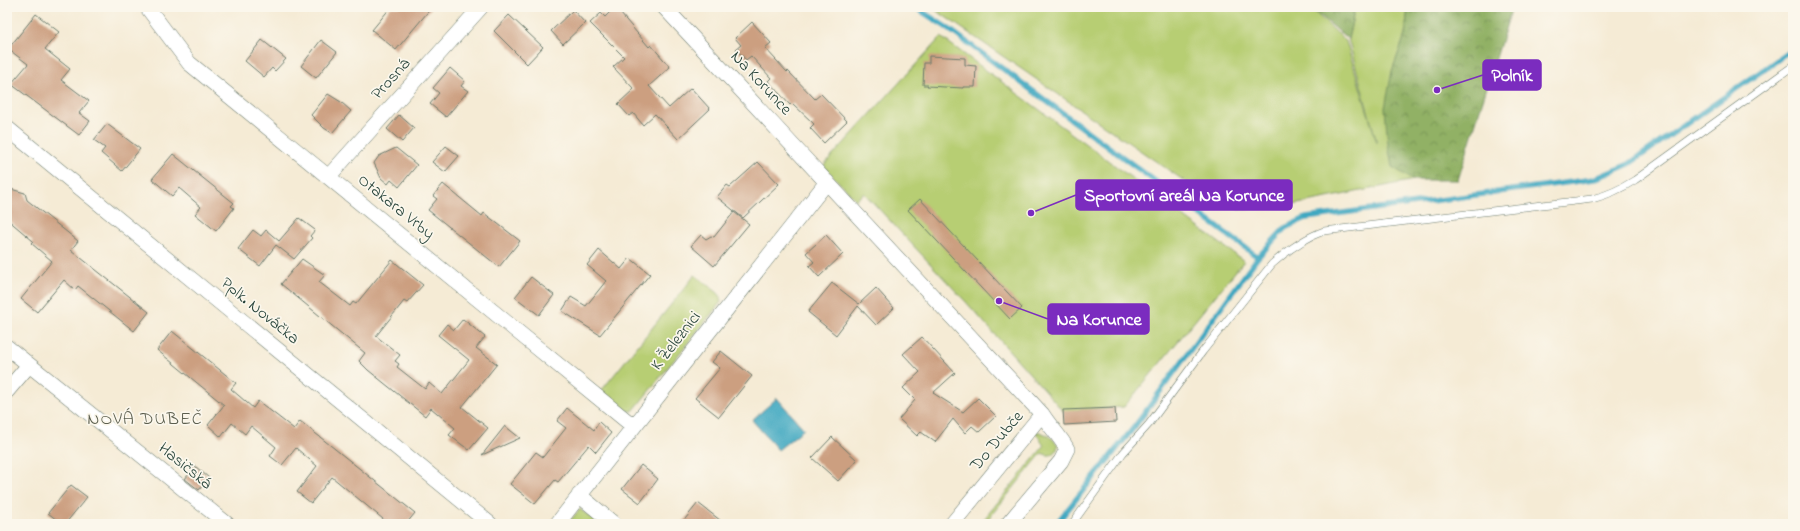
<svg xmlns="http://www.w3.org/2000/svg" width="1800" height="531" font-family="'Indie Flower',sans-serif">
	<defs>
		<pattern id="forest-crowns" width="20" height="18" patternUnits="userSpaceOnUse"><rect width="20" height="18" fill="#91b165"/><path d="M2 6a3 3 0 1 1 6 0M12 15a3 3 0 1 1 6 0" fill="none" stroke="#769154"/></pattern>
	</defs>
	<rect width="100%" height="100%" fill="#fbf7ec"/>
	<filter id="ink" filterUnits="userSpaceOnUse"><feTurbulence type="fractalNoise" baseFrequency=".025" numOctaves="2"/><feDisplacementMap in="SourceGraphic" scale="8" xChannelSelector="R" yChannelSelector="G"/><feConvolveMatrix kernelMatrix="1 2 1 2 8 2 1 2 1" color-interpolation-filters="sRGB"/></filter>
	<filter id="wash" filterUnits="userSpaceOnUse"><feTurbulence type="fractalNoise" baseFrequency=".012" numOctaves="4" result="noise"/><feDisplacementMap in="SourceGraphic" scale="16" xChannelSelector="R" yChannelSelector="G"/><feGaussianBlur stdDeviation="0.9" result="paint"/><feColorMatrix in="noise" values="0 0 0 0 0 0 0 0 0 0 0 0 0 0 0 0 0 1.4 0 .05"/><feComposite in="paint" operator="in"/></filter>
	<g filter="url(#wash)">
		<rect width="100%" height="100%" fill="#f5ebd5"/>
		<path fill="#b7ce73" stroke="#6b8654" d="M 931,7 L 1309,7 L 1346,41 L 1377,143 L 1348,39 L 1355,7 L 1408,7 L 1405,35 L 1392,71 L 1392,166 L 1414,180 L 1288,206 L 1244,209 L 1218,204 Z
			M 941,37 L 1244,261 L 1124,407 L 1063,411 L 966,302 L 864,193 L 856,200 L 823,166 Z
			M 695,275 L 718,293 L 721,297 L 721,302 L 633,411 L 626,411 L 601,391 Z
			M 1035,431 C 1045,433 1051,436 1058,445 C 1057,454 1050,458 1042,453 L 984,524 L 980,524 L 1044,446 Z
			M 580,509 L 599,524 L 567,524 Z"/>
		<path fill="url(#forest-crowns)" stroke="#58774c" d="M 1310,7 L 1355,7 L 1348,39 Z
			M 1408,7 L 1512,7 L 1458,180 L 1414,180 L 1392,167 L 1388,145 L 1385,108 L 1392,71 L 1405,35 Z"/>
		<path fill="#41a8c1" stroke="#30727a" d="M 777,398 L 804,429 L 778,450 L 752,420 Z"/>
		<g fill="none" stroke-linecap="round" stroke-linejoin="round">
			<path stroke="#41a8c1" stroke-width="5.5" d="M 915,7 L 946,27 L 1258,257
				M 1056,524 L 1135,426 L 1258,257 L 1285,228 L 1306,218 L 1594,179 L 1629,164 L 1793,49"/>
		</g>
		<g id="blocks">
			<path fill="#cc9f80" d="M 391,7 L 432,7 L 396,50 L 372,30 Z
				M 615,7 L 649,47 L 651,45 L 670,67 L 649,86 L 669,108 L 691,88 L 710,109 L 678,139 L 655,114 L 643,125 L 633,113 L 629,116 L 618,104 L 634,89 L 613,67 L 624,57 L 590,23 L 601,13 L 605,17 Z
				M 573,10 L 585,23 L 563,44 L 551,31 Z
				M 36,14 L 59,32 L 45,49 L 70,69 L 61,80 L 89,101 L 79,113 L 90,121 L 79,135 L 11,84 L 28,64 L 8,49 Z
				M 509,15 L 543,47 L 527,64 L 494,31 Z
				M 752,22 L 771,43 L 765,48 L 787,72 L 788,71 L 815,99 L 821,94 L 847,121 L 824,143 L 810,128 L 814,124 L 792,103 L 790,105 L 768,81 L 771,78 L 751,56 L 746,60 L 736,49 L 741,45 L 735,38 Z
				M 262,40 L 286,59 L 275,71 L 272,68 L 264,77 L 245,61 Z
				M 321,40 L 337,52 L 316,78 L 301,66 Z
				M 929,56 L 965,58 L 965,65 L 976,66 L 975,87 L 963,87 L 963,88 L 927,86 L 928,85 L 923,85 L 924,63 L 929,63 Z
				M 450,68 L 465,81 L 461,86 L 468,91 L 446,117 L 430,104 L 439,93 L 433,88 Z
				M 328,94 L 341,102 L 351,111 L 332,133 L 324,128 L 311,115 Z
				M 399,115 L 414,128 L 402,142 L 387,129 Z
				M 107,124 L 140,149 L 122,171 L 101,153 L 105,148 L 94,140 Z
				M 446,146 L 459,156 L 445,172 L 432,162 Z
				M 396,148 L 417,165 L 399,187 L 391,180 L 388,184 L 381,178 L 374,163 L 379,156 Z
				M 173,154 L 234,203 L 231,206 L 234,208 L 216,231 L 195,214 L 201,207 L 179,188 L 172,196 L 152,179 Z
				M 758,162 L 779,184 L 743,218 L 717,197 L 727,185 L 730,187 Z
				M 443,184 L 482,216 L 484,213 L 520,241 L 499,267 L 428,210 L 437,199 L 433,196 Z
				M 7,188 L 25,193 L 27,200 L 78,241 L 71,250 L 149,312 L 134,331 L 78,286 L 75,290 L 64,280 L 37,312 L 21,299 L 52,261 L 31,243 L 33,241 L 7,219 Z
				M 920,199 L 1022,308 L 1010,319 L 908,210 Z
				M 734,212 L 749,224 L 714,266 L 691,246 L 701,235 L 706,239 L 711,236 L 714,237 Z
				M 299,218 L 315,230 L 310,236 L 312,238 L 294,259 L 276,245 L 260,266 L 238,249 L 253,230 L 261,236 L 266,230 L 279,241 Z
				M 826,235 L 843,254 L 819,277 L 809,266 L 814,262 L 806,253 Z
				M 599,250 L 621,269 L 630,258 L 650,274 L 600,335 L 562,311 L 571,297 L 586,306 L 606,281 L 587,265 Z
				M 302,259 L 325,275 L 319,282 L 350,306 L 353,302 L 356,304 L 392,260 L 423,285 L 407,303 L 404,301 L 376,336 L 400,355 L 395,361 L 399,364 L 397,367 L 425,389 L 429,383 L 442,394 L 469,360 L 438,335 L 447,324 L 454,330 L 463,319 L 485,337 L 476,348 L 497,364 L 462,407 L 488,428 L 469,450 L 449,435 L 455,428 L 431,408 L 425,416 L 368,370 L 359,361 L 365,353 L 281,284 Z
				M 531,277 L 554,295 L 539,315 L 515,297 Z
				M 832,283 L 859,304 L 876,288 L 894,308 L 876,325 L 858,306 L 836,335 L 808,312 Z
				M 172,331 L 236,383 L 231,389 L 253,408 L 258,401 L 294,429 L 300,421 L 415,513 L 406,524 L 389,524 L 332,477 L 311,503 L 297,492 L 317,466 L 296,448 L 282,465 L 270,456 L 276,447 L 251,426 L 245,434 L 232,423 L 221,437 L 208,425 L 224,405 L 157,350 Z
				M 922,337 L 955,373 L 933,393 L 963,412 L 978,398 L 996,416 L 979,432 L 972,426 L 965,433 L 953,419 L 935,442 L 921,432 L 917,436 L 899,419 L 915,400 L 903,388 L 920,372 L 903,354 Z
				M 721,351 L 752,376 L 719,417 L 695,398 L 720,368 L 712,362 Z
				M 567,408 L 594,430 L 599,422 L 611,433 L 596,452 L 589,445 L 558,482 L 555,480 L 535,504 L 510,484 L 536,452 L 543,457 L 566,428 L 557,421 Z
				M 1115,408 L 1116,422 L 1064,425 L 1063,410 Z
				M 505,426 L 520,438 L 482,455 Z
				M 832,437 L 857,460 L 838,481 L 812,458 Z
				M 641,465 L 658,479 L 640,503 L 622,489 Z
				M 195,466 L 209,478 L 199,490 L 185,479 Z
				M 71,485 L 87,497 L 65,524 L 62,524 L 48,513 Z
				M 698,503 L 725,524 L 681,524 Z"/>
		</g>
	</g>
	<g filter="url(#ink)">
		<use href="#blocks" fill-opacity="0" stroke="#6a7a6c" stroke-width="1"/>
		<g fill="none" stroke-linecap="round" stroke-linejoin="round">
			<g stroke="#6a7a6c" stroke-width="8">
				<path id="service" d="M 1072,524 L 1123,453 L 1149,424 L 1203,351 L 1272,264 C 1288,250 1304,238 1324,231 L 1592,199 C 1608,195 1621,189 1635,180 L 1793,66"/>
			</g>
			<g stroke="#6a7a6c" stroke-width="16">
				<path id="minor" d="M 147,7 L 189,63 L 633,426
					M 664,7 L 1042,414 C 1050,427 1060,436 1067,449 L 1061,461 L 1008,524
					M 7,128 L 490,524
					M 329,176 L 481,7
					M 7,347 L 227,524
					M 7,391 L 29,365
					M 579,495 L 614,524
					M 557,524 L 827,182
					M 952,524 L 1042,414"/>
			</g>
			<use href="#service" stroke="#fff" stroke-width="7"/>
			<use href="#minor" stroke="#fff" stroke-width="15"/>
		</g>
	</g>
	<g text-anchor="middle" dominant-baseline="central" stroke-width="3.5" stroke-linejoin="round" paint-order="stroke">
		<g font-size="17" fill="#1f3d34" stroke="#fbf7ec">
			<text transform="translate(391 79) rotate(-48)">Prosná</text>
			<text transform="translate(761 83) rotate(47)">Na Korunce</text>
			<text transform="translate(396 207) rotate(39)">Otakara Vrby</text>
			<text transform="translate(260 311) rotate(39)">Pplk. Nováčka</text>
			<text transform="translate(676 341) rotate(-52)">K Železnici</text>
			<text transform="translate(997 441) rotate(-50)">Do Dubče</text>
			<text transform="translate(185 466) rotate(39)">Hasičská</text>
		</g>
		<g font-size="18" letter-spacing="1" fill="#5c5f4f" stroke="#fbf7ec">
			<text x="145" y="420">NOVÁ DUBEČ</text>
		</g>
	</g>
	<path fill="none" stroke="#7b2cbf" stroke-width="1.5" d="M1437 90L1483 75M1031 213L1076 195M999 301L1048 319"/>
	<g fill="#7b2cbf" stroke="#fbf7ec" stroke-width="1.5">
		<circle cx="1437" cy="90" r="4"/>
		<circle cx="1031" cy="213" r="4"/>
		<circle cx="999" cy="301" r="4"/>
	</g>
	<g fill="#7b2cbf" stroke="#7b2cbf" stroke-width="1.5">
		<rect x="1483" y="60" width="58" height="30" rx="4"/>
		<rect x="1076" y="180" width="216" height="30" rx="4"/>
		<rect x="1048" y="304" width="101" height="30" rx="4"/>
	</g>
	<g font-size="18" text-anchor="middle" font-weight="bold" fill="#fff">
		<text x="1512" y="81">Polník</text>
		<text x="1184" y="201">Sportovní areál Na Korunce</text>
		<text x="1099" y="325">Na Korunce</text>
	</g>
	<rect width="1800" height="531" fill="none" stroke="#fbf7ec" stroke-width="24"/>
</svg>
